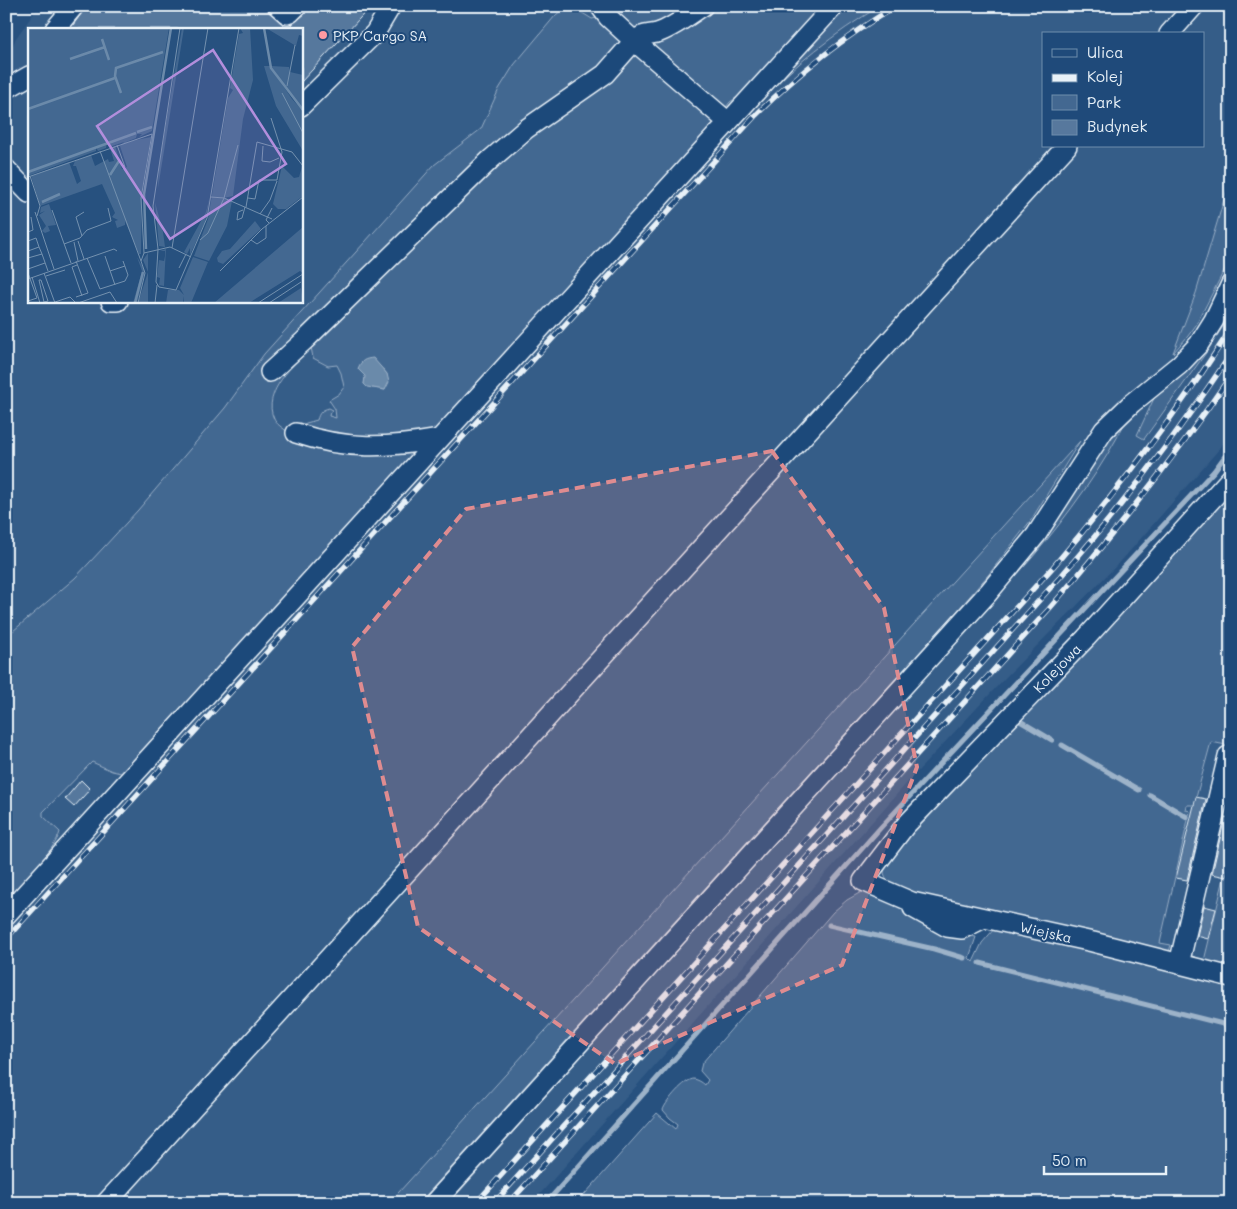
<svg xmlns="http://www.w3.org/2000/svg" width="1237" height="1209" font-family="Mali,sans-serif">
	<rect width="100%" height="100%" fill="#27517f"/>
	<filter id="ink" filterUnits="userSpaceOnUse"><feTurbulence type="fractalNoise" baseFrequency=".02" numOctaves="2"/><feDisplacementMap in="SourceGraphic" scale="10" xChannelSelector="R" yChannelSelector="G"/><feConvolveMatrix kernelMatrix="1 2 1 2 8 2 1 2 1" color-interpolation-filters="sRGB"/></filter>
	<g filter="url(#ink)">
		<path fill="#355d88" fill-rule="evenodd" d="M 39,6 L 1231,6 L 1231,430 L 1221,447 L 1122,560 L 1003,680 L 905,785 L 532,1203 L 6,1203 L 6,62 L 16,38 ZM 29,29 L 301,29 L 301,301 L 29,301 ZM 1043,34 L 1203,34 L 1203,146 L 1043,146 Z
			M 1211,742 L 1231,746 L 1231,863 L 1227,879 L 1224,879 L 1204,961 L 1169,951 L 1171,945 L 1160,943 L 1190,811 L 1186,810 L 1187,805 L 1194,805 Z"/>
		<path fill="#436891" stroke="#96acc4" fill-rule="evenodd" d="M 608,6 L 822,6 L 739,96 L 730,102 L 695,146 L 434,433 L 121,773 L 112,771 L 92,762 L 43,812 L 43,816 L 60,832 C 55,850 20,885 6,900 L 6,637 L 75,578 L 104,547 L 138,510 L 225,408 L 264,354 L 365,242 L 434,165 L 481,129 L 499,89 L 514,65 L 555,16 L 565,7 L 576,9 L 592,19 L 601,17 ZM 311,347 L 313,358 L 328,366 L 337,365 L 341,373 L 344,387 L 339,394 L 329,400 L 335,409 L 336,418 L 329,416 L 330,412 L 333,410 L 329,408 C 321,410 319,413 317,420 L 306,423 L 288,432 C 283,428 276,424 274,419 C 261,392 295,364 311,347 ZM 383,369 L 387,374 L 385,390 L 374,388 L 364,384 L 366,376 Z
			M 842,6 L 880,6 C 832,35 797,63 758,102 Z
			M 1231,176 L 1231,257 L 1196,325 L 1188,336 L 1173,353 L 1196,293 Z
			M 1231,302 L 1231,314 L 1208,350 L 1144,439 L 1137,435 L 1156,394 Z
			M 1128,417 C 1102,469 1069,514 1032,558 L 449,1203 L 445,1203 L 653,973 L 1105,442 Z
			M 1080,441 L 1031,520 L 989,574 L 957,611 L 419,1203 L 389,1203 Z
			M 1231,487 L 1231,746 L 1211,742 L 1194,805 L 1187,805 L 1186,810 L 1190,811 L 1160,943 L 1171,945 L 1169,951 L 1162,953 L 933,901 L 888,884 L 884,873 L 886,859 Z
			M 1231,863 L 1231,972 L 1203,965 L 1224,878 L 1227,878 Z
			M 863,891 L 873,891 L 950,932 L 976,937 L 969,958 L 973,962 L 982,943 L 995,928 L 1231,980 L 1231,1203 L 577,1203 L 657,1113 L 676,1129 L 678,1124 L 670,1118 L 663,1110 C 666,1101 685,1079 694,1079 C 698,1080 702,1082 705,1085 L 708,1080 L 700,1071 L 702,1063 L 833,912 L 847,900 Z"/>
		<path fill="#6b8aaa" stroke="#9db3c9" d="M 373,358 L 387,374 L 389,382 L 385,390 L 367,387 L 364,384 L 365,376 L 358,369 C 361,360 365,359 373,358 Z"/>
		<g fill="none" stroke-linecap="round" stroke-linejoin="round">
			<path stroke="#9db3c9" stroke-width="5" d="M 1020,721 L 1052,740
				M 1062,745 L 1139,790
				M 1150,795 L 1187,817
				M 829,925 L 934,949 L 964,958
				M 980,963 L 1231,1026
				M 546,1203 L 882,826 L 1214,471 L 1231,448"/>
		</g>
		<path fill="#57789d" stroke="#e8f1f8" d="M 87,6 L 263,6 L 287,28 L 305,14 L 308,6 L 371,6 L 301,82 L 301,29 L 70,29 Z
			M 81,780 L 90,789 L 74,807 L 65,799 Z
			M 1196,797 L 1206,799 L 1187,880 L 1176,878 Z
			M 1225,817 L 1231,818 L 1231,856 L 1226,877 L 1212,874 Z
			M 1204,906 L 1216,909 L 1208,939 L 1197,936 Z"/>
		<g fill="none" stroke-linecap="round" stroke-linejoin="round">
			<g stroke="#e8f1f8" stroke-width="22">
				<path id="minor" d="M 278,6 L 287,14 L 290,13 L 297,6
					M 600,6 L 608,17 L 634,41 C 641,34 648,35 657,33 C 673,28 689,15 703,6
					M 55,29 L 74,6
					M 1169,34 L 1194,6
					M 6,89 L 29,76
					M 301,106 L 375,33 L 391,6
					M 6,169 L 29,193
					M 111,301 L 118,301
					M 270,372 L 305,340 L 490,160 L 526,129 L 605,74 L 634,41 L 728,122
					M 296,433 C 346,450 387,448 439,439
					M 1231,478 L 1086,638 L 905,826 L 863,881 L 912,902 L 1093,942 L 1231,977
					M 913,908 L 947,927 L 962,929 L 984,918
					M 6,915 L 834,6
					M 1179,964 L 1228,756
					M 106,1203 L 1067,146
					M 434,1203 L 988,593 L 1036,535 L 1104,430 L 1132,403 L 1179,365 L 1199,344 L 1214,320 L 1231,284"/>
			</g>
			<use href="#minor" stroke="#1f4a7a" stroke-width="19"/>
			<g stroke="#e8f1f8" stroke-width="5.5">
				<path id="rail" d="M 6,939 L 756,115 C 798,73 844,37 896,6
					M 476,1203 L 1053,567 C 1117,492 1177,413 1231,329
					M 494,1203 L 1062,575 C 1123,505 1179,432 1231,354
					M 509,1203 L 1049,609 C 1114,534 1175,457 1231,375"/>
			</g>
			<use href="#rail" stroke="#1f4a7a" stroke-width="4" stroke-dasharray="11" stroke-linecap="butt"/>
		</g>
	</g>
	<path fill="#df8c90" fill-opacity="0.2" stroke="#df8c90" stroke-width="4" stroke-dasharray="10 6" stroke-linejoin="round" d="M 772,451 L 884,608 L 917,767 L 842,965 L 615,1064 L 418,927 L 352,647 L 466,509 Z"/>
	<circle fill="#ff9aa2" stroke="#1f4a7a" stroke-width="2" cx="323" cy="35" r="5"/>
	<g text-anchor="middle" dominant-baseline="central" stroke-width="4" stroke-linejoin="round" paint-order="stroke">
		<g font-size="14" fill="#e8f1f8" stroke="#1f4a7a" text-anchor="start">
			<text x="333" y="35">PKP Cargo SA</text>
		</g>
		<g font-size="14" fill="#e8f1f8" stroke="#1f4a7a">
			<text transform="translate(1057 668) rotate(-46)">Kolejowa</text>
			<text transform="translate(1046 932) rotate(13)">Wiejska</text>
		</g>
	</g>
	<g transform="translate(28 28)">
		<rect width="275" height="275" fill="#27517f"/>
		<path d="M 0,0 L 141,0 L 124,103 L 111,109 L 114,106 L 109,106 L 108,110 L 98,114 L 123,109 L 114,162 L 113,226 L 111,226 L 97,193 L 97,197 L 89,200 L 87,193 L 90,192 L 84,189 L 87,185 L 74,156 L 12,178 L 3,148 L 41,134 L 49,156 L 53,153 L 48,138 L 45,138 L 47,133 L 63,127 L 67,138 L 80,131 L 81,134 L 86,133 L 82,120 L 87,118 L 94,141 L 99,139 L 92,118 L 96,114 L 81,119 L 79,115 L 78,120 L 70,123 L 68,119 L 68,123 L 0,148 ZM 154,0 L 156,0 L 130,160 L 131,137 ZM 212,0 L 222,0 L 225,52 L 215,91 L 205,168 L 195,170 L 204,173 L 199,198 L 181,233 L 166,228 L 180,191 L 200,70 L 205,62 L 202,60 L 211,6 L 215,5 ZM 238,0 L 275,0 L 275,8 L 271,7 L 268,18 ZM 236,38 L 242,38 L 264,71 L 274,82 L 243,38 L 261,39 L 262,44 L 275,47 L 275,123 L 248,78 ZM 254,138 L 266,150 L 271,149 L 274,139 L 275,168 L 258,181 L 250,181 L 245,176 ZM 182,168 L 177,194 L 162,227 L 162,220 L 159,226 L 156,224 L 178,184 ZM 127,174 L 135,204 L 137,219 L 131,218 ZM 21,176 L 28,197 L 20,198 L 22,203 L 17,205 L 14,203 L 18,198 L 11,187 L 17,183 L 12,185 L 13,179 ZM 227,193 L 233,201 L 195,236 L 190,234 L 189,230 L 194,223 L 202,221 ZM 275,199 L 275,245 L 272,243 L 221,275 L 186,275 ZM 138,221 L 137,238 L 136,258 L 131,257 L 132,250 L 129,249 L 131,232 L 136,233 L 137,228 L 137,223 L 132,223 ZM 120,225 L 120,275 L 110,275 L 120,244 L 115,232 ZM 109,229 L 117,243 L 109,275 L 105,275 L 114,243 ZM 165,229 L 180,234 L 163,275 L 156,275 L 156,268 L 155,275 L 138,275 L 140,262 L 151,262 L 156,267 L 152,260 ZM 273,260 L 275,275 L 250,275 Z" fill="#436891"/>
		<path fill="none" stroke="#6b8aaa" stroke-width="2.5" d="M 236,0 L 243,40 L 275,82M 74,11 L 81,32M 42,31 L 77,19M 93,65 L 87,48 L 88,40 L 135,24M 0,81 L 87,50M 109,104 L 124,99M 0,144 L 108,105M 82,147 L 91,133M 14,174 L 32,166M 118,221 L 116,166 L 143,0M 107,275 L 115,244"/>
		<path fill="none" stroke="#7491af" stroke-width="1" d="M 152,0 L 125,178 L 130,221 L 128,254 L 131,259 L 148,262 L 179,190 L 211,0M 259,58 L 267,17M 254,65 L 275,105M 89,117 L 97,139M 235,118 L 234,133 L 242,134 L 251,130M 72,123 L 113,233M 2,148 L 12,178 L 9,188M 0,149 L 124,106 L 113,170 L 116,225M 183,169 L 196,170 L 210,117M 220,170 L 227,171 L 231,152 L 249,152 L 254,124 L 243,90M 218,179 L 229,114 L 264,124 L 275,138M 24,182 L 43,235M 215,182 L 210,184 L 209,192 L 214,190 L 217,179M 7,184 L 26,241M 232,186 L 242,172 L 249,153M 241,195 L 238,192 L 244,180M 0,204 L 5,202 L 3,189M 54,208 L 48,189 L 56,184M 172,212 L 180,205 L 196,170 L 244,191M 223,212 L 229,216 L 238,210 L 238,198M 0,213 L 8,210 L 11,219 L 0,223M 50,213 L 56,231M 46,214 L 50,233M 36,216 L 52,210 L 59,202 L 83,193 L 80,180M 144,220 L 180,0M 14,226 L 20,243M 77,228 L 87,257M 0,230 L 14,226 L 11,219M 59,230 L 72,261 L 97,253 L 100,247 L 95,233M 48,233 L 60,265 L 48,269M 49,237 L 44,239 L 54,268M 151,240 L 158,226M 0,241 L 17,235M 82,243 L 97,238M 192,243 L 234,201 L 275,169M 0,245 L 9,270 L 0,273M 16,245 L 27,275M 18,248 L 37,242M 4,249 L 12,275M 0,251 L 86,221 L 89,223M 11,252 L 13,252 L 20,273 L 16,274 ZM 27,274 L 42,269 L 48,275M 50,275 L 82,264 L 89,275M 110,275 L 117,245 L 113,233 L 116,225 L 142,219 L 163,229M 127,275 L 129,257M 230,275 L 275,246M 241,275 L 273,254"/>
		<path fill="#b28edc" fill-opacity="0.15" stroke="#b28edc" stroke-width="2.5" d="M 185,22 L 258,136 L 142,211 L 69,98 Z"/>
		<rect width="275" height="275" fill="none" stroke="#e8f1f8" stroke-width="2.5"/>
	</g>
	<rect width="1237" height="1209" fill="none" stroke="#1f4a7a" stroke-width="25"/>
	<rect x="12" y="12" width="1212" height="1184" fill="none" stroke="#e8f1f8" stroke-width="2" filter="url(#ink)"/>
	<rect x="1042" y="32" width="162" height="115" fill="#1f4a7a" stroke="#6f8dac"/>
	<rect x="1052" y="49" width="25" height="8" fill="#1f4a7a" stroke="#6f8dac"/>
	<text x="1087" y="58" font-size="15" fill="#e8f1f8">Ulica</text>
	<rect x="1052" y="74" width="25" height="8" fill="#e8f1f8" stroke="#6f8dac"/>
	<text x="1087" y="82" font-size="15" fill="#e8f1f8">Kolej</text>
	<rect x="1052" y="95" width="25" height="15" fill="#436891" stroke="#6f8dac"/>
	<text x="1087" y="108" font-size="15" fill="#e8f1f8">Park</text>
	<rect x="1052" y="120" width="25" height="15" fill="#57789d" stroke="#6f8dac"/>
	<text x="1087" y="132" font-size="15" fill="#e8f1f8">Budynek</text>
	<path d="M1044 1166v8h122v-8" fill="none" stroke="#e8f1f8" stroke-width="2.5"/>
	<text x="1052" y="1166" font-size="15" fill="#e8f1f8" stroke="#1f4a7a" stroke-width="4" paint-order="stroke">50 m</text>
</svg>
